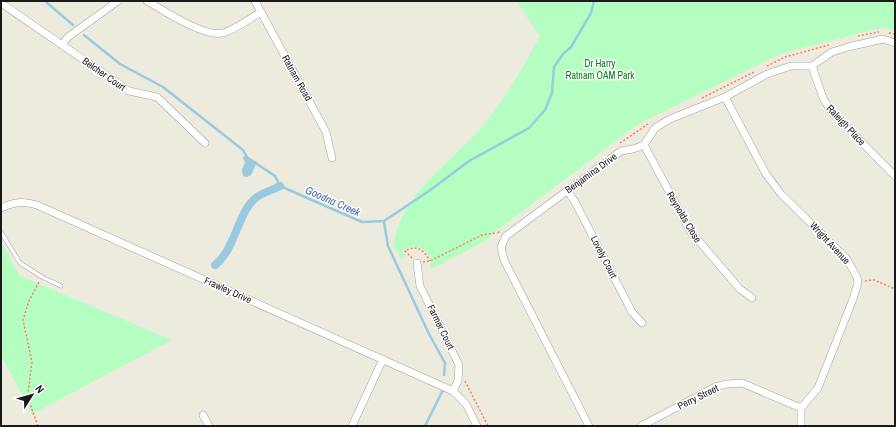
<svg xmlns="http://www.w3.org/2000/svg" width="896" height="427" font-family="'Archivo Narrow',sans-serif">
	<rect width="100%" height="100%" fill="#edeade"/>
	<path fill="#b5fec1" d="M 516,1 L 895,1 L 895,31 L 884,27 L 783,53 L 640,123 L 496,231 L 485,241 L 430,270 L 431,258 C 424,247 414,243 402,251 L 406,256 L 401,259 L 393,245 C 395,238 396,230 399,224 C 415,184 455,158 482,127 C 505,99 523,68 540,36 Z
		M 1,242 L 20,276 L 172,340 L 32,414 L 1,355 Z"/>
	<path fill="#9acae0" d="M 245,155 L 257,162 L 251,175 L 247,177 L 243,176 L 242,170 L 245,162 L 243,158 Z"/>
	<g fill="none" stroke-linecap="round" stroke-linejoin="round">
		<path stroke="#9acae0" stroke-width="2.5" d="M 45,1 L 73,25
			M 84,35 L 120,64 L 163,87 L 243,150 L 247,157
			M 254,162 L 275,176 L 280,186 L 362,222 L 384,221 L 429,191 L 469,161 L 529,128 L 545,110 L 552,93 L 554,67 L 563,54 L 571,47 L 591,13 L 594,1
			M 384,222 L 388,246 L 429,334 L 445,363 L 444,375
			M 425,426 L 443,390"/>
		<path stroke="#9acae0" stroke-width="8" d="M 215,265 C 236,249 238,210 257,197 C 264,192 273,190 280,186"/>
		<g stroke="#a1a1a1" stroke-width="4.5">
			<path id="service" d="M 1,232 L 20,263 L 42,277 L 61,286"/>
		</g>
		<g stroke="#a1a1a1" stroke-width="8">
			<path id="minor" d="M 147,1 C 163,10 205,38 223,33 C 236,29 249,19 261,12
				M 255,1 L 326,132 L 332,158
				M 1,3 L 129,91 L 157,97 L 205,143
				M 62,45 L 68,37 L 118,1
				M 812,66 L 823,98 L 831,111 L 895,176
				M 725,97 L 766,174 L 781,194 L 846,258 L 857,277 L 858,283 L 853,299 L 818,388 L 801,408 L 801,426
				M 644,145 L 691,232 L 740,289 L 752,298
				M 567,190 L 575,202 L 632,312 L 642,323
				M 1,208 C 14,202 23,201 37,205 L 453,391 L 466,404 L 477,426
				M 417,263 L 420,286 L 459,365 L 458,381 L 453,391
				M 203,415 L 209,426
				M 352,426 L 383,359
				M 589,426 L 504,260 L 501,247 L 506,236 L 621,151 L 633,149 L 644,145 L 655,128 L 670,119 L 725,97 L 767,74 L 791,66 L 812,66 L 832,52 L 848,47 L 883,39 L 895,43
				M 641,426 L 715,387 L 727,384 L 742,383 L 801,408"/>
		</g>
		<path stroke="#ff7c5e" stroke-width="1.5" stroke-dasharray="2 2" stroke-linecap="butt" d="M 889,33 L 895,34
			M 858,36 L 879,32
			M 767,66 L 785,57 L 829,45
			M 702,98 L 754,72
			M 620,143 L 648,124
			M 498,233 L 501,230
			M 412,258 L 405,251 C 417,244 424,250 430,261
			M 423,262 L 430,261 L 482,235 L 497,233
			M 865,281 L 874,280 L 895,289
			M 465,381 L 488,426
			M 38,426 L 30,404 L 28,393 L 32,362 L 23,320 L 29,301 L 39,282"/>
		<use href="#service" stroke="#fff" stroke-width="3.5"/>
		<use href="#minor" stroke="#fff" stroke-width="7"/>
	</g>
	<g text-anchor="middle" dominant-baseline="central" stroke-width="3" stroke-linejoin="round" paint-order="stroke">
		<g font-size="10" fill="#027f17" stroke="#fff">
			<text x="600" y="63">Dr Harry<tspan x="600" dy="12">Ratnam OAM Park</tspan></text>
		</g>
		<g font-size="10" fill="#1a1a1a" stroke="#fff">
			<text transform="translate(104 74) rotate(35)">Belcher Court</text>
			<text transform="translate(297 78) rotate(61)">Ratnam Road</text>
			<text transform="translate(846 125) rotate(47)">Raleigh Place</text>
			<text transform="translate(591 173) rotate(-36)">Benjamina Drive</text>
			<text transform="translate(684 217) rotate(59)">Reynolds Close</text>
			<text transform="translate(830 243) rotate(47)">Wright Avenue</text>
			<text transform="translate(604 257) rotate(63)">Lovely Court</text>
			<text transform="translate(228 290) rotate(24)">Frawley Drive</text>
			<text transform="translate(441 327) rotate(64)">Farmer Court</text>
			<text transform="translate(698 397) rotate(-26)">Perry Street</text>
		</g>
		<g font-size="11" font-style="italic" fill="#406eb1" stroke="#fff">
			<text transform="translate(333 201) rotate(24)">Goodna Creek</text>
		</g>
	</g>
	<rect width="896" height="427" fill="none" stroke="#1a1a1a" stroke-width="4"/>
	<g transform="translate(32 395) rotate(53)" stroke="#ffffff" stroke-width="3" paint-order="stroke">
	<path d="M0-3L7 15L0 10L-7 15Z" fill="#1a1a1a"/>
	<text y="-6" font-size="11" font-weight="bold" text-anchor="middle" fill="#1a1a1a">N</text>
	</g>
</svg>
